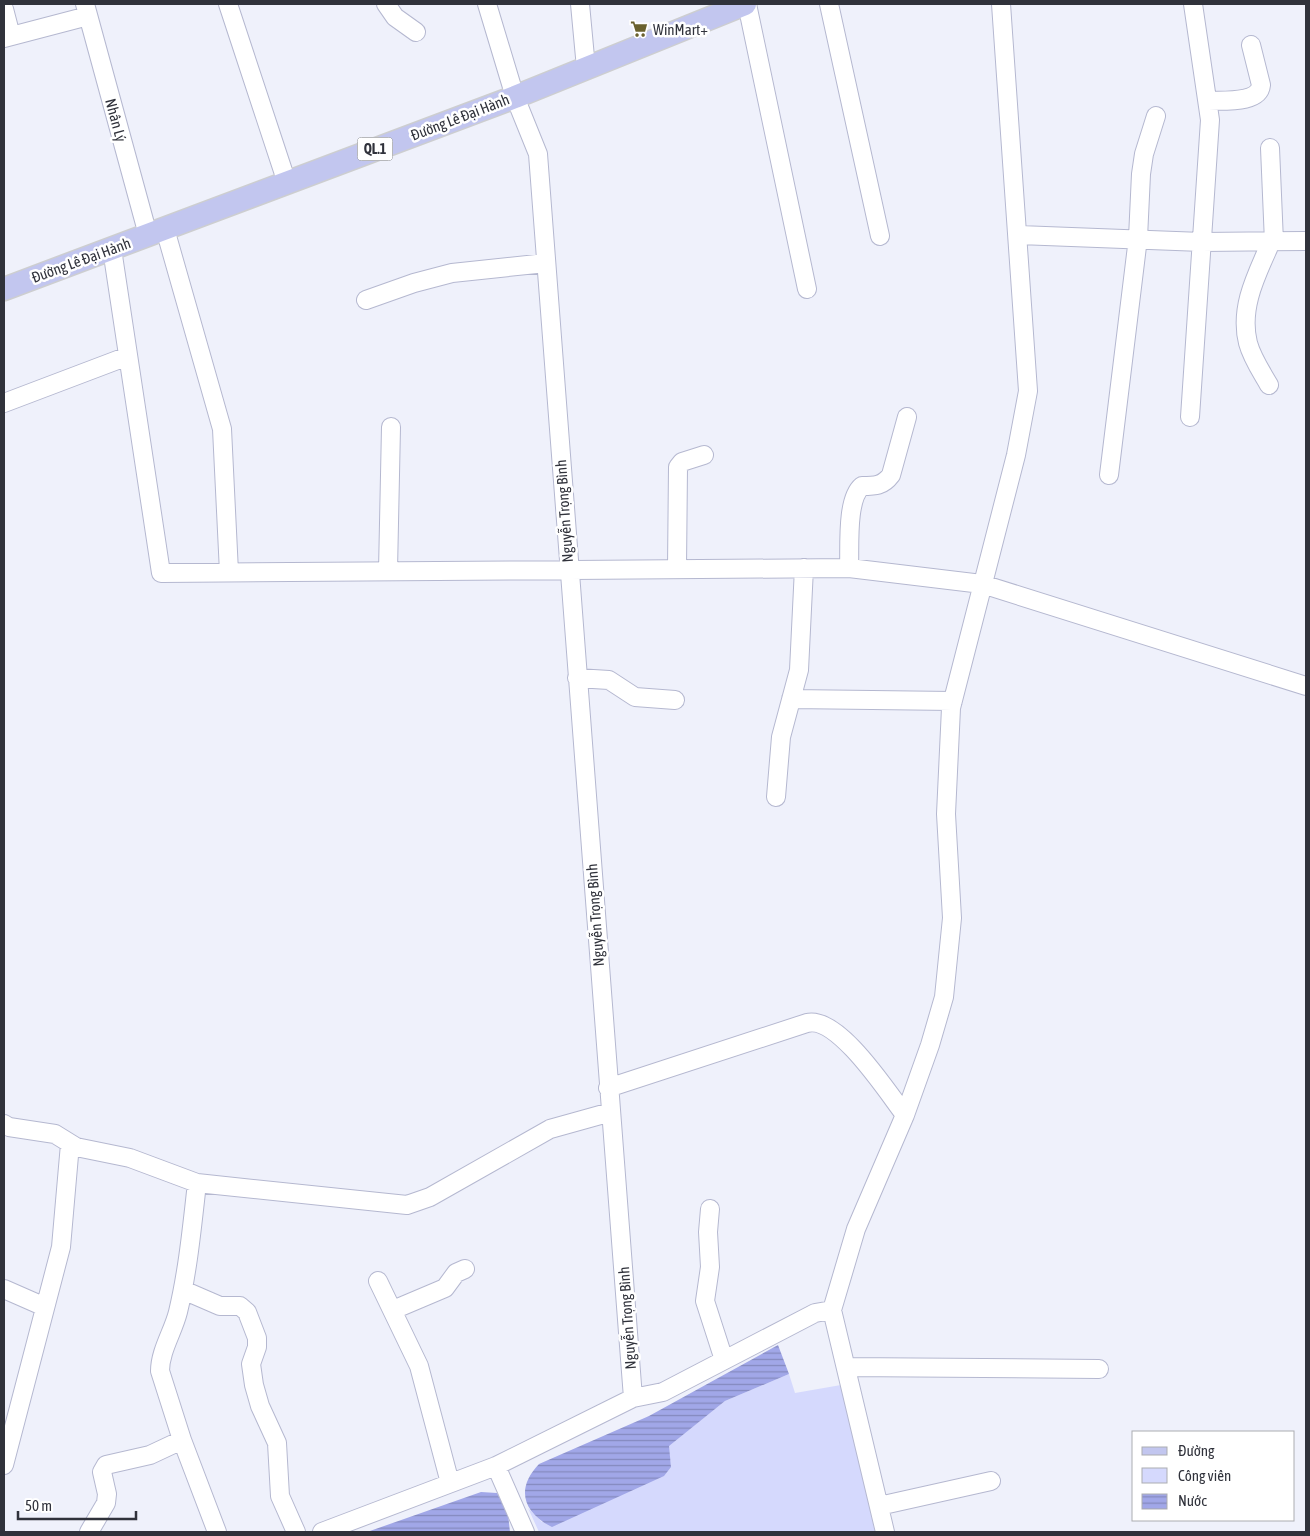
<svg xmlns="http://www.w3.org/2000/svg" width="1310" height="1536" font-family="'Asap Condensed',sans-serif">
	<defs>
		<pattern id="water-rules" width="6" height="5" patternUnits="userSpaceOnUse" patternTransform="scale(1.25)"><rect width="6" height="5" fill="#a1a7e8"/><path d="M0 2.5h6" fill="none" stroke="#8489bd"/></pattern>
	</defs>
	<rect width="100%" height="100%" fill="#eff1fb"/>
	<path fill="#d5d9fd" d="M 789,1374 L 795,1393 L 841,1385 L 875,1532 L 539,1532 L 528,1508 L 542,1522 L 671,1466 L 668,1446 L 725,1401 Z"/>
	<path fill="url(#water-rules)" d="M 778,1345 L 789,1374 L 725,1401 L 669,1446 L 671,1467 L 664,1476 L 552,1527 C 522,1512 516,1488 539,1464 L 649,1416 Z
		M 481,1492 L 497,1493 L 508,1514 L 510,1532 L 367,1532 Z"/>
	<g fill="none" stroke-linecap="round" stroke-linejoin="round">
		<g stroke="#b5b8d0" stroke-width="20">
			<path id="minor" d="M 85,4 L 148,235
				M 228,4 L 287,183
				M 386,4 L 395,17 L 416,32
				M 580,4 L 586,68
				M 747,4 L 807,289
				M 829,4 L 880,236
				M 4,9 L 11,36
				M 4,38 L 88,16
				M 1208,101 C 1223,100 1259,104 1261,85 L 1251,45
				M 1270,148 L 1274,242
				M 165,229 L 222,429 L 229,572
				M 1019,235 L 1202,242 L 1306,241
				M 112,249 L 161,573 L 849,568 L 982,584 L 1306,686
				M 366,300 L 414,283 L 452,273 L 546,263
				M 1269,385 C 1261,371 1252,358 1248,343 C 1239,307 1257,274 1271,242
				M 4,403 L 128,356
				M 1190,417 L 1210,120 L 1193,4
				M 1109,475 L 1138,238 L 1141,174 L 1144,154 L 1156,116
				M 677,568 L 678,467 L 682,462 L 704,455
				M 849,568 C 850,548 846,499 862,486 C 875,486 883,486 891,475 L 907,417
				M 388,571 L 391,427
				M 577,678 L 609,680 L 635,697 L 675,700
				M 791,699 L 953,701
				M 776,797 L 781,737 L 799,670 L 804,568
				M 608,1088 L 807,1023 C 838,1015 888,1093 905,1115
				M 4,1124 L 9,1127 L 55,1134 L 76,1147 L 130,1158 L 197,1183 L 407,1205 L 430,1197 L 550,1129 L 611,1112
				M 197,1183 C 192,1227 188,1270 178,1312 C 173,1332 160,1351 160,1371 L 182,1440 L 217,1532
				M 710,1209 L 708,1232 L 710,1267 L 705,1301 L 724,1360
				M 378,1281 L 419,1366 L 450,1483
				M 4,1289 L 45,1307
				M 183,1290 L 220,1306 L 240,1306 L 247,1312 L 257,1338 L 257,1347 L 251,1364 L 254,1385 L 260,1406 L 277,1443 L 280,1496 L 296,1532
				M 393,1310 L 445,1288 L 456,1273 L 465,1269
				M 846,1367 L 1099,1369
				M 633,1398 L 663,1392 L 815,1313 L 832,1310
				M 4,1465 L 61,1247 L 70,1144
				M 496,1466 L 525,1532
				M 879,1506 L 991,1481
				M 89,1532 L 106,1503 L 107,1494 L 102,1472 L 106,1465 L 150,1455 L 182,1440
				M 322,1532 L 496,1466 L 633,1398 L 538,154 L 515,97 L 487,4
				M 885,1532 L 832,1310 L 856,1229 L 905,1115 L 930,1045 L 944,997 L 952,918 L 946,814 L 951,708 L 1016,455 L 1028,391 L 1001,4"/>
		</g>
		<g stroke="#cdced0" stroke-width="25">
			<path id="major" d="M 4,289 L 515,97 L 745,4"/>
		</g>
		<use href="#minor" stroke="#fff" stroke-width="18"/>
		<use href="#major" stroke="#c2c6ef" stroke-width="22"/>
	</g>
	<defs>
		<g id="supermarket-bare" transform="scale(1.35)"><path d="M-6-5.5h2.5l.6 2H6L4.5 2H-2.5L-4.4-4H-6ZM-1.5 3.2a1.3 1.3 0 1 0 .1 0ZM3 3.2a1.3 1.3 0 1 0 .1 0Z" fill="#6a612e" stroke="#fff" stroke-width="2.5" paint-order="stroke"/></g>
	</defs>
	<g fill-rule="evenodd">
		<use href="#supermarket-bare" x="639" y="29"/>
	</g>
	<g text-anchor="middle" dominant-baseline="central" stroke-width="5" stroke-linejoin="round" paint-order="stroke">
		<rect fill="#fff" stroke="#6e7076" stroke-width="1" x="357.5" y="137.5" width="35" height="23" rx="4"/>
		<g font-size="14" font-weight="bold" fill="#30323b">
			<text x="375" y="149">QL.1</text>
		</g>
		<g font-size="15" fill="#30323b" stroke="#fff" text-anchor="start">
			<text x="653" y="29">WinMart+</text>
		</g>
		<g font-size="15" fill="#30323b" stroke="#fff">
			<text transform="translate(460 117) rotate(-21)">Đường Lê Đại Hành</text>
			<text transform="translate(116 120) rotate(75)">Nhân Lý</text>
			<text transform="translate(81 260) rotate(-20)">Đường Lê Đại Hành</text>
			<text transform="translate(564 511) rotate(-94)">Nguyễn Trọng Bình</text>
			<text transform="translate(595 915) rotate(-94)">Nguyễn Trọng Bình</text>
			<text transform="translate(627 1318) rotate(-94)">Nguyễn Trọng Bình</text>
		</g>
	</g>
	<rect width="1310" height="1536" fill="none" stroke="#30323b" stroke-width="10"/>
	<rect x="1132" y="1431" width="162" height="90" fill="#ffffff" stroke="#acadb1"/>
	<rect x="1142" y="1447" width="25" height="8" fill="#c2c6ef" stroke="#acadb1"/>
	<text x="1178" y="1456" font-size="15" fill="#30323b">Đường</text>
	<rect x="1142" y="1468" width="25" height="15" fill="#d5d9fd" stroke="#acadb1"/>
	<text x="1178" y="1481" font-size="15" fill="#30323b">Công viên</text>
	<rect x="1142" y="1494" width="25" height="15" fill="url(#water-rules)" stroke="#acadb1"/>
	<text x="1178" y="1506" font-size="15" fill="#30323b">Nước</text>
	<path d="M18 1511v8h118v-8" fill="none" stroke="#30323b" stroke-width="2.5"/>
	<text x="25" y="1511" font-size="15" fill="#30323b" stroke="#ffffff" stroke-width="4" paint-order="stroke">50 m</text>
</svg>
